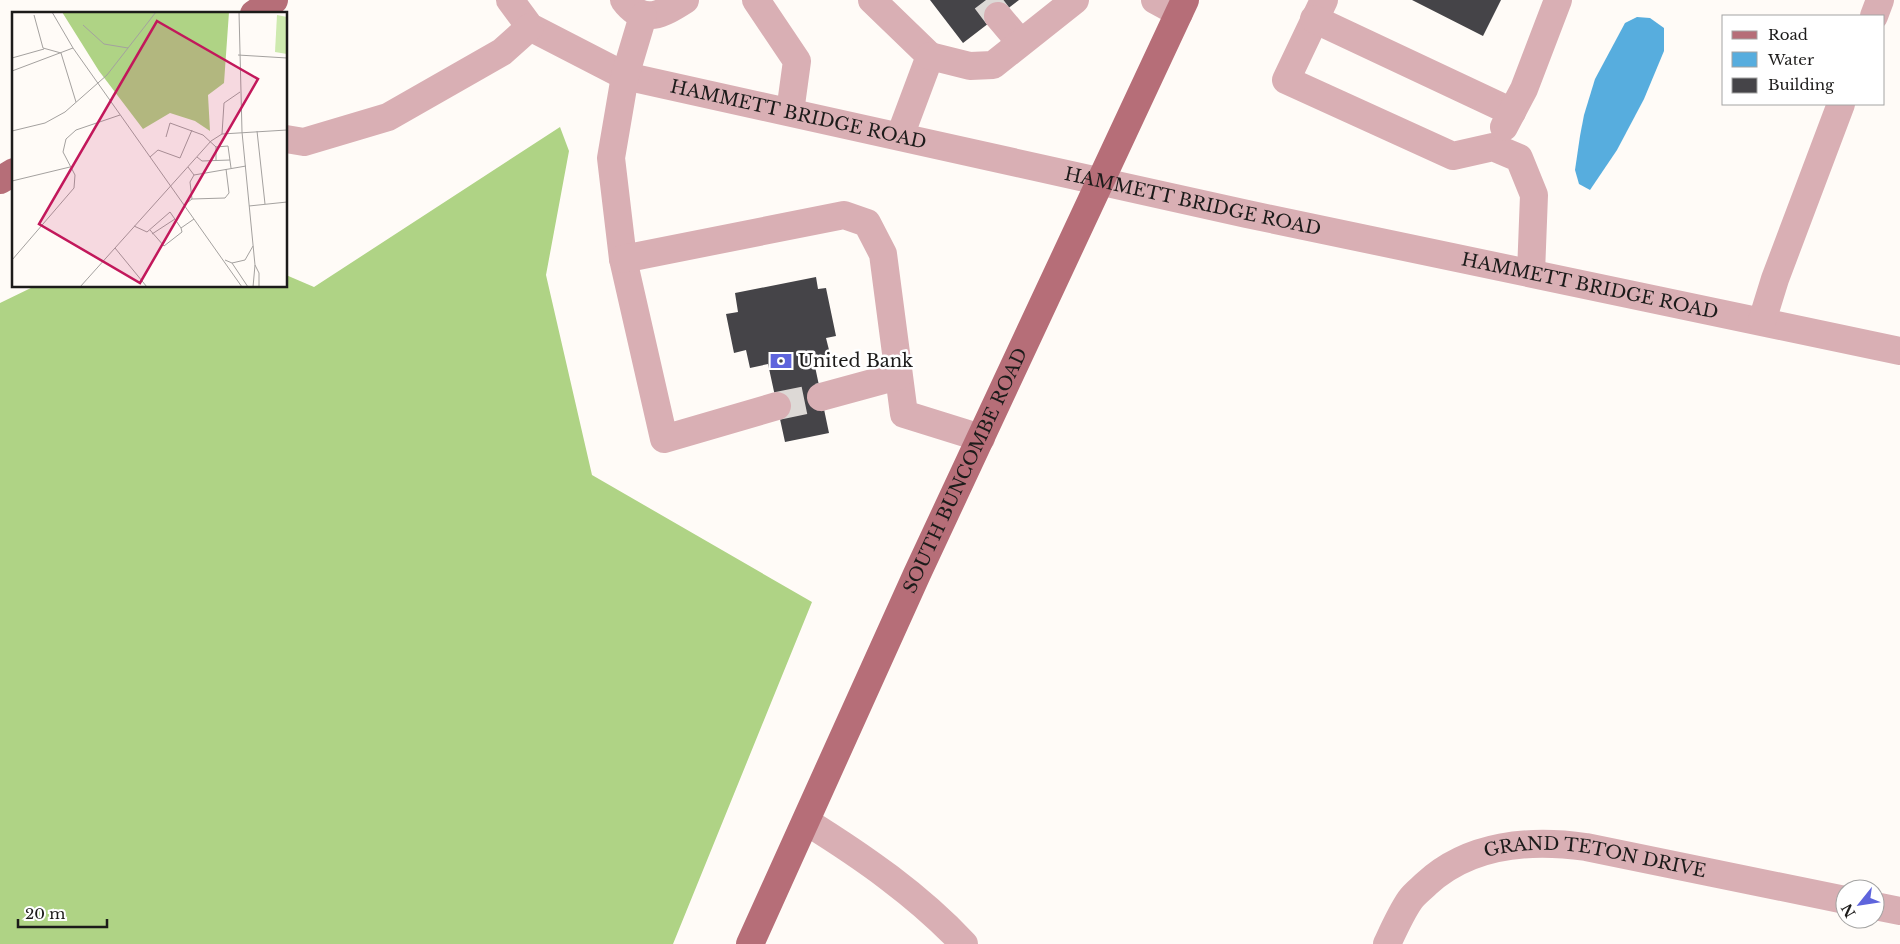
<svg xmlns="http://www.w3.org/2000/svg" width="1900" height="944" font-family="'Libre Baskerville',serif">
	<rect width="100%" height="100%" fill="#fffbf7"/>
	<path fill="#afd385" d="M 560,127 L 569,151 L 546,275 L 592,475 L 812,602 L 673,944 L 0,944 L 0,303 L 35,286 L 286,286 L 286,275 L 314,287 Z"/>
	<path fill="#57adde" d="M 1637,17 L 1650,18 L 1664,28 L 1664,51 L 1644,99 L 1617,150 L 1590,190 L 1579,184 L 1575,170 L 1580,136 L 1584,115 L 1595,79 L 1625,23 Z"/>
	<path fill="#454448" d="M 930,0 L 1019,0 L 963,43 Z
		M 1412,0 L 1501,0 L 1483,36 Z
		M 816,277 L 818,289 L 826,288 L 836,336 L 826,338 L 830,354 L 813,357 L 829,433 L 785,442 L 768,364 L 750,368 L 746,350 L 734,353 L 726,314 L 738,312 L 735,293 Z"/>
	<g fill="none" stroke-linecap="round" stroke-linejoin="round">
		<path stroke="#ddd9d6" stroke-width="28" stroke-dasharray="28 14" stroke-linecap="butt" d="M 986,0 L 998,16
			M 777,406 L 821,397"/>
		<g stroke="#d9afb4" stroke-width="28">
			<path id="s1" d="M 510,0 L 530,27 L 625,76 L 1247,214 L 1900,351"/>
			<path d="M 624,0 C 643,26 663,14 685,0"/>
			<path d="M 756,0 L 797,61 L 790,112"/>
			<path d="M 872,0 L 930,56 L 900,136"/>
			<path d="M 1155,0 L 1179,13"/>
			<path d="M 1324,0 L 1286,80 L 1453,156 L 1493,147 L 1519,158 L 1534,195 L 1531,273"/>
			<path d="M 643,16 L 625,76 L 611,158 L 623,259 L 664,439 L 777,406"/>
			<path d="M 998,16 L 1020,42"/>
			<path d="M 1874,16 L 1880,0"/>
			<path d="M 1314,19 L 1512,112"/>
			<path d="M 930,56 L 970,66 L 993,65 L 1075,0"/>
			<path d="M 1504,127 L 1524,89 L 1558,0"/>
			<path d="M 286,139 L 304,142 L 388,117 L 502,52 L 530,27"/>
			<path d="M 623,259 L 844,215 L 867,223 L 883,254 L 904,414 L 981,438"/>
			<path d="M 1762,321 L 1775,279 L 1841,104"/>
			<path d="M 821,397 L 898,376"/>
			<path d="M 807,822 C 863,857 918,895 964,944"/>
			<path d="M 1875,906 L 1900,911"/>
			<path id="s2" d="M 1387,944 C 1394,929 1401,913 1410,900 C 1414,894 1421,889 1426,884 C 1469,844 1530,839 1586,847 L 1845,900"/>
		</g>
		<g stroke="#b66e78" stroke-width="28">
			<path d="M 254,14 L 274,0"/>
			<path d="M 0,180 L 14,172"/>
			<path id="s3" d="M 750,944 L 917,574 L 1185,0"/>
		</g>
	</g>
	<defs>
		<g id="bank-bare" transform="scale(1.725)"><path d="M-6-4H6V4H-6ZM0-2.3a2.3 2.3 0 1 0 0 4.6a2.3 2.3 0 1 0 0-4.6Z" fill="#5e64dc" stroke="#fff" stroke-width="2.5" paint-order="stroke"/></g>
	</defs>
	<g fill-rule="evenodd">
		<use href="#bank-bare" x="781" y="361"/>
	</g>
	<g text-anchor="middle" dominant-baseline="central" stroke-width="5" stroke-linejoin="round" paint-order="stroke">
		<g font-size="18" fill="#1c1b1a" stroke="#fff">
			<text stroke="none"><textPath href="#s1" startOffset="318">HAMMETT BRIDGE ROAD</textPath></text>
			<text stroke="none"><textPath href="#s1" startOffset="722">HAMMETT BRIDGE ROAD</textPath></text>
			<text stroke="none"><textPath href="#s1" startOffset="1128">HAMMETT BRIDGE ROAD</textPath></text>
			<text stroke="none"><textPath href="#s3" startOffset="520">SOUTH BUNCOMBE ROAD</textPath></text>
			<text stroke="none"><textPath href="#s2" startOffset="252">GRAND TETON DRIVE</textPath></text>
		</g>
		<g font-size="18" fill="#1c1b1a" stroke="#fff" text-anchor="start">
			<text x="798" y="361">United Bank</text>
		</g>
	</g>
	<g transform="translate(12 12)">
		<rect width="275" height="275" fill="#fffbf7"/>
		<path d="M 265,3 L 275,5 L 275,42 L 263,40 Z" fill="#ceeaaf"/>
		<path d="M 50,0 L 217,0 L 212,71 L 196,83 L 198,119 L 183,109 L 158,101 L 131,117 L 87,59 Z" fill="#afd385"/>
		<path fill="none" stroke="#a4a19f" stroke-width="1" d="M 40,0 L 61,36 L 230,275M 227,0 L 230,120 L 243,253 L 241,275M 22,3 L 31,36 L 49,41 L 64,90M 71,13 L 92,32 L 116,36M 226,43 L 275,46M 0,46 L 32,37M 0,59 L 61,36M 0,119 L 33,111 L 53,100 L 95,63 L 144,0M 245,119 L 253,192M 210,122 L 212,91 L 228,80M 154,125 L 158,111 L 191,123 L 204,135M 138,145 L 146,138 L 168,146 L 180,118M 185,145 L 190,149 L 218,148M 204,148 L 204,135 L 216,134 L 219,156M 176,155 L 182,163 L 234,154M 0,169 L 58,155M 180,187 L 178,170 L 182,163M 172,193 L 180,187 L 213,186 L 217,181 L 214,157M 237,194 L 275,190M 122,214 L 135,220 L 158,200 L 169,216 L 182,207M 138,218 L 152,234 L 170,220 L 169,216M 140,222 L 163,207M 103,236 L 135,275M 0,248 L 62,176 L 63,163 L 51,140 L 54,127 L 64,118 L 108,103M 213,248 L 220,251 L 236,275M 220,251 L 233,248 L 241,234M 243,253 L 247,261 L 247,275M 68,275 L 199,129 L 210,122 L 275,118"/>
		<path fill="#c2185b" fill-opacity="0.15" stroke="#c2185b" stroke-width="2.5" d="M 145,9 L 246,67 L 128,271 L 27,212 Z"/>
		<rect width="275" height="275" fill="none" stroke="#1c1b1a" stroke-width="2.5"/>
	</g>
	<rect x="1722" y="15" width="162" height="90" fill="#ffffff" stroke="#a4a4a3"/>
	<rect x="1732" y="31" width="25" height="8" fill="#b66e78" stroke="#a4a4a3"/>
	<text x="1768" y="40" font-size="15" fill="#1c1b1a">Road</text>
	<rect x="1732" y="52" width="25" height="15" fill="#57adde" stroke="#a4a4a3"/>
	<text x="1768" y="65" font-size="15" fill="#1c1b1a">Water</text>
	<rect x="1732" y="78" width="25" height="15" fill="#454448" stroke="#a4a4a3"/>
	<text x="1768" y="90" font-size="15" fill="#1c1b1a">Building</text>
	<g transform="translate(1860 904) rotate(240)"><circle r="24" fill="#ffffff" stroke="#a4a4a3"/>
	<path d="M0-4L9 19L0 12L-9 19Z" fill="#5e64dc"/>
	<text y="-8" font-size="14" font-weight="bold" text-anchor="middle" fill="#1c1b1a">N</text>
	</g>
	<path d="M18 919v8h89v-8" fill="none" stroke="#1c1b1a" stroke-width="2.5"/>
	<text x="25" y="919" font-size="15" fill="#1c1b1a" stroke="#ffffff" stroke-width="4" paint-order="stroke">20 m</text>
</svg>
